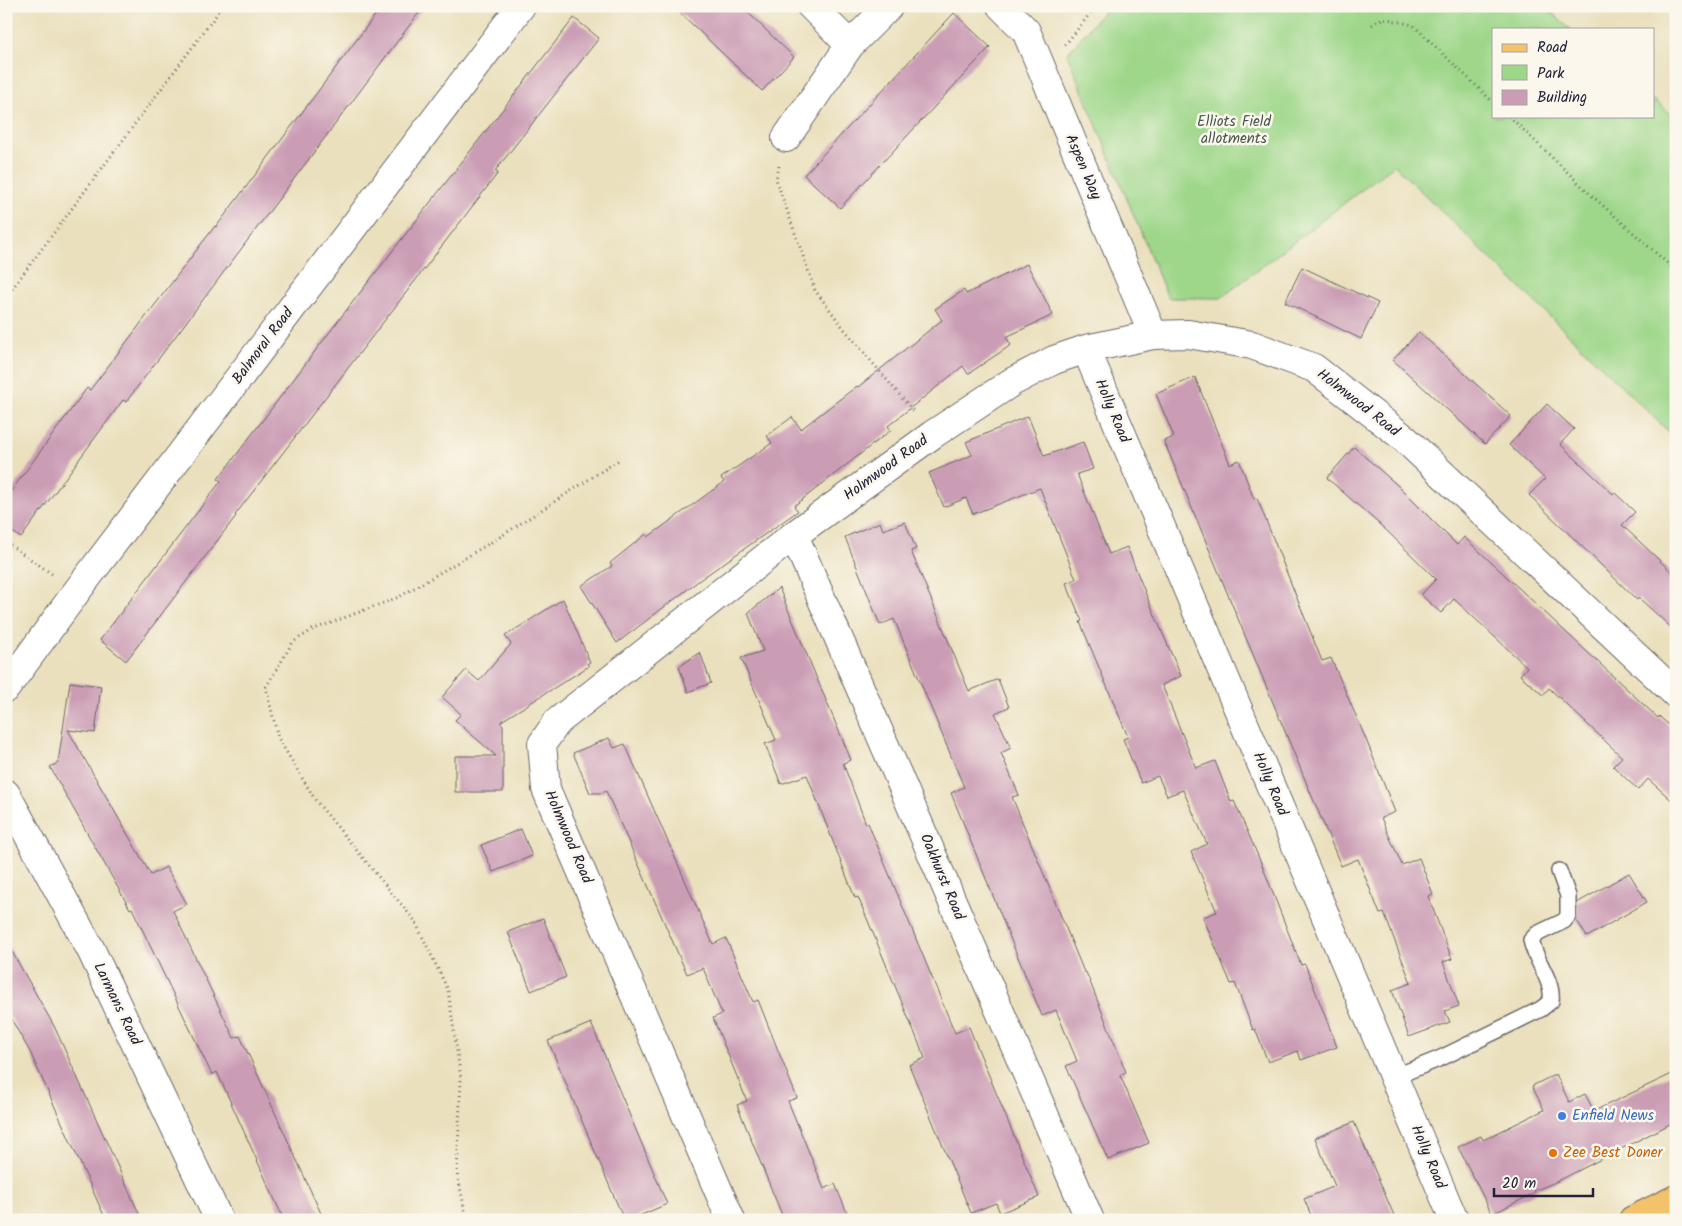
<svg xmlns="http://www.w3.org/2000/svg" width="1682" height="1226" font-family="Kalam,sans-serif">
	<rect width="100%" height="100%" fill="#fbf7ec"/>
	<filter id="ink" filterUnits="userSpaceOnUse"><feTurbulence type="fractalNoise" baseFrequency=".02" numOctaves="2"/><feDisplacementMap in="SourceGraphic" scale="10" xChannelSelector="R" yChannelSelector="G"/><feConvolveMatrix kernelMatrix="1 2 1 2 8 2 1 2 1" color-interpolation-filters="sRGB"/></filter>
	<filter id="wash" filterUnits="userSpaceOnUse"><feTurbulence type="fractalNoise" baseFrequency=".0096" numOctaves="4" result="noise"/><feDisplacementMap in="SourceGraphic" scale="20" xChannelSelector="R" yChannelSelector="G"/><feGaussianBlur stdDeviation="1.12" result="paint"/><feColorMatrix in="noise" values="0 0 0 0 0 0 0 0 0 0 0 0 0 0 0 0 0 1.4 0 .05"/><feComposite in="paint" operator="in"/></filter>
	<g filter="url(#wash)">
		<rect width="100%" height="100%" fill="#eae0bd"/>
		<path fill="#9ed78a" stroke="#607c62" d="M 1108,6 L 1544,6 L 1570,29 L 1493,29 L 1493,116 L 1653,116 L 1653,99 L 1676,118 L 1676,439 L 1394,165 L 1221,298 L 1168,298 L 1067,54 Z"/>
		<g id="blocks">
			<path fill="#cb9db5" d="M 382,6 L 424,6 L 126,402 L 123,400 L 21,538 L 6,527 L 6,498 L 87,388 L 90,390 L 215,226 L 216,227 Z
				M 673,6 L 741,6 L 794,57 L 762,91 Z
				M 954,13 L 990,47 L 840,208 L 804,175 Z
				M 574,18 L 599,38 L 495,171 L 498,173 L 235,515 L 236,516 L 126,661 L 100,640 L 221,481 L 218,479 L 338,321 Z
				M 1027,264 L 1053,315 L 1006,337 L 1011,345 L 968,374 L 963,366 L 888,426 L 891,430 L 794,506 L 798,511 L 701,579 L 617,643 L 581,586 L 612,566 L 610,563 L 646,534 L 648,537 L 724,482 L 721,478 L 772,443 L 767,436 L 792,417 L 801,429 L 857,386 L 858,387 L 942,320 L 935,309 L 964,290 L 966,294 Z
				M 1302,267 L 1378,303 L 1361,339 L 1285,302 Z
				M 1419,332 L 1511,416 L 1485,444 L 1393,360 Z
				M 1195,377 L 1230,464 L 1239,460 L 1254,499 L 1257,498 L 1322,661 L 1331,658 L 1365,737 L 1395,812 L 1381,818 L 1402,865 L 1419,858 L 1433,894 L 1428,896 L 1452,959 L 1443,962 L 1459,1006 L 1445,1011 L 1450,1022 L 1409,1037 L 1392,990 L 1411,983 L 1384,913 L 1380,914 L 1358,859 L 1341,866 L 1164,441 L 1174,437 L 1156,394 Z
				M 1547,404 L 1574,429 L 1560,444 L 1613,494 L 1614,492 L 1635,512 L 1622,525 L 1676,576 L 1676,632 L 1639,598 L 1637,600 L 1529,495 L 1545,479 L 1509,445 Z
				M 1028,416 L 1044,456 L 1083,442 L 1093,469 L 1077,474 L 1109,554 L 1127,547 L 1145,592 L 1181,676 L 1162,685 L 1196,768 L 1215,761 L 1231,802 L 1234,801 L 1262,865 L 1301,965 L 1305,964 L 1337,1047 L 1301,1060 L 1298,1051 L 1268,1062 L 1255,1029 L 1253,1030 L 1235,983 L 1231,984 L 1203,917 L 1217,912 L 1191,852 L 1207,844 L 1183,790 L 1167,796 L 1158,776 L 1141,783 L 1123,739 L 1128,737 L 1080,622 L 1082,621 L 1066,583 L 1076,579 L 1040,488 L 973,514 L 966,498 L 944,507 L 929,473 L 972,455 L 966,442 Z
				M 1354,447 L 1397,485 L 1457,545 L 1464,537 L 1658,718 L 1659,716 L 1676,732 L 1676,804 L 1648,779 L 1638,790 L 1613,766 L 1622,757 L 1549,688 L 1543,695 L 1520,675 L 1527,667 L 1454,599 L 1441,613 L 1421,595 L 1436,579 L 1386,530 L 1327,478 Z
				M 880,522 L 883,530 L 905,522 L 916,549 L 911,551 L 969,691 L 998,679 L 1009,707 L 995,713 L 1011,748 L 1001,753 L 1019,795 L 1012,797 L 1084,972 L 1086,972 L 1126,1072 L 1120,1075 L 1149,1143 L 1108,1160 L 1066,1066 L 1077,1061 L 1056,1010 L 1042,1016 L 951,793 L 964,787 L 894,619 L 880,625 L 845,537 Z
				M 779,588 L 851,760 L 843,763 L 866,824 L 868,823 L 955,1033 L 969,1027 L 1039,1197 L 1000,1213 L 996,1203 L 971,1213 L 909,1065 L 925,1058 L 858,897 L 855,898 L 807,775 L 781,784 L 765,744 L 776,740 L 741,658 L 763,651 L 748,613 Z
				M 563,599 L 590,662 L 587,664 L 589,666 L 500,722 L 503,725 L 503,792 L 455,792 L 455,756 L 496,756 L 455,720 L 461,714 L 442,697 L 466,670 L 479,681 L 511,644 L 505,636 Z
				M 700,652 L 711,683 L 688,692 L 679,667 Z
				M 70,682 L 101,686 L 95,733 L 68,730 L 151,875 L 166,867 L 187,904 L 173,911 L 234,1038 L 240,1036 L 324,1220 L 284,1220 L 217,1072 L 212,1075 L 132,908 L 130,909 L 50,767 L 58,763 Z
				M 609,738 L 614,748 L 625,744 L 713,944 L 726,938 L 753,1002 L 758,1000 L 797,1098 L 788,1101 L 824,1189 L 835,1184 L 850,1220 L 784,1220 L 737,1105 L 747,1101 L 713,1018 L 722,1014 L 703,968 L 687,974 L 606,791 L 602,793 L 590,793 L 573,753 Z
				M 521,829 L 532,856 L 493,872 L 481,845 Z
				M 1629,873 L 1647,902 L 1587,937 L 1576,919 L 1577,903 Z
				M 543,918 L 566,977 L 531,991 L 508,932 Z
				M 6,941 L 54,1026 L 142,1220 L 106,1220 L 30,1052 L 6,1010 Z
				M 591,1023 L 667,1204 L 630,1220 L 624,1220 L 548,1041 Z
				M 1676,1072 L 1676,1121 L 1558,1181 L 1534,1191 L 1535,1193 L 1492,1214 L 1458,1147 L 1481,1136 L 1483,1140 L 1544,1110 L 1532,1086 L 1556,1074 L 1569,1102 L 1585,1094 L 1594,1111 Z
				M 1354,1122 L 1396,1220 L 1313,1220 L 1304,1199 L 1335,1186 L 1315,1138 Z"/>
		</g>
	</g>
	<g filter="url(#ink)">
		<use href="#blocks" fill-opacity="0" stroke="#686468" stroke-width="1"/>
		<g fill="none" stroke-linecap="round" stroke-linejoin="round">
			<g stroke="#686468" stroke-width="18">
				<path id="lane" d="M 1394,1077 L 1441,1058 L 1541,1009 L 1551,1001 C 1554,981 1535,961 1531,940 L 1537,934 L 1564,921 L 1568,916 L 1568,896 L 1559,871"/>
			</g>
			<g stroke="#686468" stroke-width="30">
				<path id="street" d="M 811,6 L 850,45 L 889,6
					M 1001,6 L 1026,31 L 1153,335
					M 786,138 L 850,45
					M 1086,349 L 1454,1220
					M 794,535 L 1090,1220
					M 6,688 L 77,591 L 521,6
					M 6,794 L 91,950 L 219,1220
					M 731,1220 L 546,789 L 542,744 L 557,722 L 794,535 L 932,435 L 1012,382 L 1054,360 L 1086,349 L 1153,335 L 1188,334 L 1252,345 L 1314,368 L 1404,438 L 1676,694"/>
			</g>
			<g stroke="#686468" stroke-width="30">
				<path id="primary" d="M 1633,1220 L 1676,1199"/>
			</g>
			<path stroke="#686468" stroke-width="3" stroke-dasharray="1 4" stroke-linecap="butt" d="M 1372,25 L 1383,18 L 1413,25 L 1493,102
				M 1065,45 L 1096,6
				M 1509,116 L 1589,193 L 1676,271
				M 779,166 L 776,179 L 815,290 L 845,330 L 913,411
				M 6,297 L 223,6
				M 6,542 L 52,574
				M 467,1220 L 457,1173 L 461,1079 L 448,990 L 415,921 L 316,801 L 278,738 L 266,687 L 293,642 L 312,630 L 399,597 L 495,540 L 619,460"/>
			<use href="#lane" stroke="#fff" stroke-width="15"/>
			<use href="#street" stroke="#fff" stroke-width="28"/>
			<use href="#primary" stroke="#f3c26a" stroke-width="28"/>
		</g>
	</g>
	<circle fill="#3f7fe0" stroke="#fbf7ec" stroke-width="2" cx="1562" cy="1116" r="5"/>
	<circle fill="#e8710a" stroke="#fbf7ec" stroke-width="2" cx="1553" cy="1153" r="5"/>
	<g text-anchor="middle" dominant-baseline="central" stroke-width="5" stroke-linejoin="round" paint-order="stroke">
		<g font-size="15" fill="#475853" stroke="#fbf7ec">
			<text x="1234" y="122">Elliots Field<tspan x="1234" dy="17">allotments</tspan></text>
		</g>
		<g font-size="15" fill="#22223b" stroke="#fbf7ec">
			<text transform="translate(1083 167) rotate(67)">Aspen Way</text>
			<text transform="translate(263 346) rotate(-53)">Balmoral Road</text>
			<text transform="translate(1358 403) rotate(38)">Holmwood Road</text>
			<text transform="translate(1112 411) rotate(67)">Holly Road</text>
			<text transform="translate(886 468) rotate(-36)">Holmwood Road</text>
			<text transform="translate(1270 784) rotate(67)">Holly Road</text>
			<text transform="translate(568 837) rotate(67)">Holmwood Road</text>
			<text transform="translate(942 877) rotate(67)">Oakhurst Road</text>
			<text transform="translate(117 1004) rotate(64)">Larmans Road</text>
			<text transform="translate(1428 1157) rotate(67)">Holly Road</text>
		</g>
		<g font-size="15" fill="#366cbe" stroke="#fbf7ec" text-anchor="start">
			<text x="1572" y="1116">Enfield News</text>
		</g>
		<g font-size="15" fill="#c56008" stroke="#fbf7ec" text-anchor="start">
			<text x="1563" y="1153">Zee Best Doner</text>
		</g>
	</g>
	<rect width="1682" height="1226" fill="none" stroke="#fbf7ec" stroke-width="25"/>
	<rect x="1492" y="28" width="162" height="90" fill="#fbf7ec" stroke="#a4a2a5"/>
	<rect x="1502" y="44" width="25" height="8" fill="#f3c26a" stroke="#a4a2a5"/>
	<text x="1537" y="52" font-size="15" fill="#22223b">Road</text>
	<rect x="1502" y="65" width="25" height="15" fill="#9ed78a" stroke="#a4a2a5"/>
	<text x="1537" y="78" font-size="15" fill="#22223b">Park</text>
	<rect x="1502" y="90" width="25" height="15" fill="#cb9db5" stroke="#a4a2a5"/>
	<text x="1537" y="102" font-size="15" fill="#22223b">Building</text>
	<path d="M1494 1188v8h99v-8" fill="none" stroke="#22223b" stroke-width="2.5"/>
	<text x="1502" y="1188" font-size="15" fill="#22223b" stroke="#fbf7ec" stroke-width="4" paint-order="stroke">20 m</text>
</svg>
